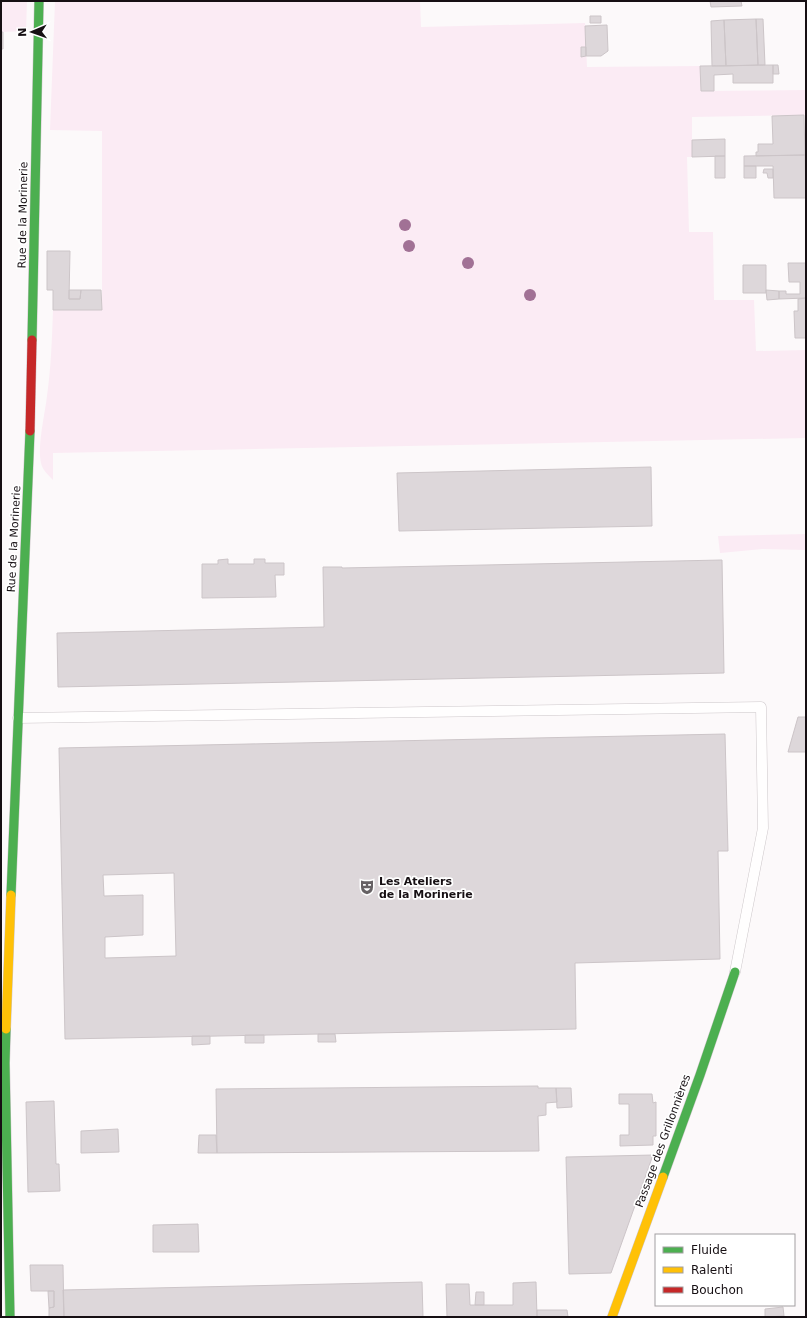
<svg xmlns="http://www.w3.org/2000/svg" width="807" height="1318" font-family="'DejaVu Sans',sans-serif">
	<rect width="100%" height="100%" fill="#fcf9fa"/>
	<path fill="#fbebf4" d="M 1,1 L 27,1 L 26,31 L 1,32 Z
		M 55,1 L 420,1 L 421,27 L 585,23 L 587,67 L 700,66 L 701,91 L 806,90 L 806,115 L 692,117 L 692,157 L 687,157 L 689,232 L 713,232 L 714,300 L 754,300 L 756,351 L 806,350 L 806,438 L 53,453 L 53,480 C 48,475 42,469 41,463 C 37,446 45,414 47,396 C 51,368 52,339 53,310 L 102,309 L 102,131 L 50,130 Z
		M 806,534 L 806,550 L 762,549 L 720,553 L 718,536 Z"/>
	<path fill="#ddd7da" stroke="#ccc5c8" fill-rule="evenodd" d="M 710,1 L 741,1 L 742,6 L 711,7 Z
		M 590,16 L 601,16 L 601,23 L 590,23 Z
		M 756,19 L 763,19 L 765,65 L 758,65 Z
		M 756,19 L 758,65 L 726,66 L 724,20 Z
		M 724,20 L 726,66 L 712,66 L 711,21 Z
		M 607,25 L 608,51 L 601,56 L 586,56 L 585,26 Z
		M 1,32 L 3,32 L 3,49 L 1,49 Z
		M 581,47 L 586,47 L 586,56 L 581,57 Z
		M 773,65 L 778,65 L 779,74 L 773,74 Z
		M 773,65 L 773,83 L 733,83 L 733,74 L 714,75 L 714,91 L 701,91 L 700,66 Z
		M 804,115 L 805,155 L 756,156 L 756,152 L 758,152 L 758,144 L 773,144 L 772,116 Z
		M 725,139 L 725,156 L 692,157 L 692,140 Z
		M 805,155 L 806,198 L 774,198 L 773,166 L 744,166 L 744,156 Z
		M 715,156 L 725,156 L 725,178 L 715,178 Z
		M 744,166 L 756,166 L 756,178 L 744,178 Z
		M 764,169 L 773,169 L 773,178 L 768,178 L 767,173 L 763,173 Z
		M 47,251 L 70,251 L 69,299 L 80,299 L 81,290 L 101,290 L 102,310 L 53,310 L 53,290 L 47,290 Z
		M 788,263 L 806,263 L 806,298 L 779,299 L 779,291 L 786,291 L 786,294 L 800,294 L 800,282 L 789,282 Z
		M 743,265 L 766,265 L 766,293 L 743,293 Z
		M 69,290 L 81,290 L 80,299 L 69,299 Z
		M 766,290 L 779,291 L 779,299 L 767,300 Z
		M 806,298 L 806,338 L 795,338 L 794,311 L 798,311 L 798,299 Z
		M 651,467 L 652,526 L 399,531 L 397,473 Z
		M 228,559 L 228,564 L 254,564 L 254,559 L 265,559 L 265,563 L 284,563 L 284,575 L 275,575 L 276,597 L 202,598 L 202,564 L 218,564 L 218,560 Z
		M 722,560 L 724,673 L 58,687 L 57,633 L 324,627 L 323,567 L 342,567 L 342,568 Z
		M 798,717 L 806,717 L 806,752 L 788,752 Z
		M 725,734 L 728,851 L 718,851 L 720,959 L 575,963 L 576,1029 L 65,1039 L 59,748 ZM 174,873 L 176,956 L 105,958 L 105,937 L 143,935 L 143,895 L 104,896 L 103,875 Z
		M 318,1034 L 335,1034 L 336,1042 L 318,1042 Z
		M 245,1035 L 264,1035 L 264,1043 L 245,1043 Z
		M 192,1036 L 210,1036 L 210,1044 L 192,1045 Z
		M 538,1086 L 538,1088 L 556,1088 L 557,1102 L 546,1103 L 546,1115 L 538,1116 L 539,1151 L 217,1153 L 216,1089 Z
		M 556,1088 L 571,1088 L 572,1107 L 557,1108 Z
		M 619,1094 L 652,1094 L 653,1103 L 656,1102 L 656,1136 L 653,1136 L 653,1145 L 620,1146 L 620,1135 L 629,1135 L 629,1104 L 619,1104 Z
		M 54,1101 L 56,1164 L 59,1164 L 60,1191 L 28,1192 L 26,1102 Z
		M 118,1129 L 119,1152 L 81,1153 L 81,1131 Z
		M 199,1135 L 216,1135 L 217,1153 L 198,1153 Z
		M 653,1155 L 611,1273 L 569,1274 L 566,1157 Z
		M 198,1224 L 199,1252 L 153,1252 L 153,1225 Z
		M 30,1265 L 63,1265 L 64,1317 L 49,1317 L 49,1308 L 54,1307 L 54,1291 L 31,1291 Z
		M 422,1282 L 423,1317 L 64,1317 L 63,1290 Z
		M 536,1282 L 537,1317 L 447,1317 L 446,1284 L 469,1284 L 470,1305 L 513,1305 L 513,1283 Z
		M 48,1291 L 54,1291 L 54,1307 L 49,1308 Z
		M 476,1292 L 484,1292 L 484,1305 L 475,1305 Z
		M 783,1307 L 784,1316 L 765,1317 L 765,1309 Z
		M 537,1310 L 567,1310 L 568,1317 L 537,1317 Z"/>
	<g fill="none" stroke-linecap="round" stroke-linejoin="round">
		<g stroke="#cdc7ca" stroke-width="11">
			<path id="lane" d="M 18,718 L 761,707 L 763,828 L 735,972"/>
		</g>
		<g stroke="#cdc7ca" stroke-width="10">
			<path id="fast" d="M 32,340 L 39,1
				M 11,895 L 30,431
				M 6,1029 L 5,1063 L 10,1317
				M 663,1177 L 700,1075 L 735,972"/>
		</g>
		<g stroke="#cdc7ca" stroke-width="10">
			<path id="slow" d="M 6,1029 L 11,895
				M 612,1317 L 663,1177"/>
		</g>
		<g stroke="#cdc7ca" stroke-width="10">
			<path id="jam" d="M 30,431 L 32,340"/>
		</g>
		<use href="#lane" stroke="#fffefe" stroke-width="10"/>
		<use href="#fast" stroke="#4caf50" stroke-width="9"/>
		<use href="#slow" stroke="#ffc107" stroke-width="9"/>
		<use href="#jam" stroke="#c62828" stroke-width="9"/>
	</g>
	<g fill="#a17195">
		<circle cx="405" cy="225" r="6"/>
		<circle cx="409" cy="246" r="6"/>
		<circle cx="468" cy="263" r="6"/>
		<circle cx="530" cy="295" r="6"/>
	</g>
	<defs>
		<g id="theatre-bare" transform="scale(1.2)"><path d="M-5-5.5Q0-4 5-5.5V0Q5 5 0 6Q-5 5-5 0ZM-3.3-2.5H-1v1.5H-3.3ZM1-2.5H3.3v1.5H1ZM-2.8 1Q0 5.5 2.8 1Z" fill="#666164" stroke="#fff" stroke-width="2.5" paint-order="stroke"/></g>
	</defs>
	<g fill-rule="evenodd">
		<use href="#theatre-bare" x="367" y="887"/>
	</g>
	<g text-anchor="middle" dominant-baseline="central" stroke-width="3.5" stroke-linejoin="round" paint-order="stroke">
		<g font-size="11" fill="#160f13" stroke="#fff">
			<text transform="translate(23 215) rotate(-89)">Rue de la Morinerie</text>
			<text transform="translate(14 539) rotate(-87)">Rue de la Morinerie</text>
			<text transform="translate(663 1141) rotate(-70)">Passage des Grillonnières</text>
		</g>
		<g font-size="11" font-weight="bold" fill="#160f13" stroke="#fff" text-anchor="start">
			<text x="379" y="881">Les Ateliers<tspan x="379" dy="13">de la Morinerie</tspan></text>
		</g>
	</g>
	<rect width="807" height="1318" fill="none" stroke="#160f13" stroke-width="4"/>
	<rect x="655" y="1234" width="140" height="72" fill="#ffffff" stroke="#a29fa1"/>
	<rect x="663" y="1247" width="20" height="6" fill="#4caf50" stroke="#a29fa1"/>
	<text x="691" y="1254" font-size="12" fill="#160f13">Fluide</text>
	<rect x="663" y="1267" width="20" height="6" fill="#ffc107" stroke="#a29fa1"/>
	<text x="691" y="1274" font-size="12" fill="#160f13">Ralenti</text>
	<rect x="663" y="1287" width="20" height="6" fill="#c62828" stroke="#a29fa1"/>
	<text x="691" y="1294" font-size="12" fill="#160f13">Bouchon</text>
	<g transform="translate(32 32) rotate(268)" stroke="#ffffff" stroke-width="3" paint-order="stroke">
	<path d="M0-3L7 15L0 10L-7 15Z" fill="#160f13"/>
	<text y="-6" font-size="11" font-weight="bold" text-anchor="middle" fill="#160f13">N</text>
	</g>
</svg>
